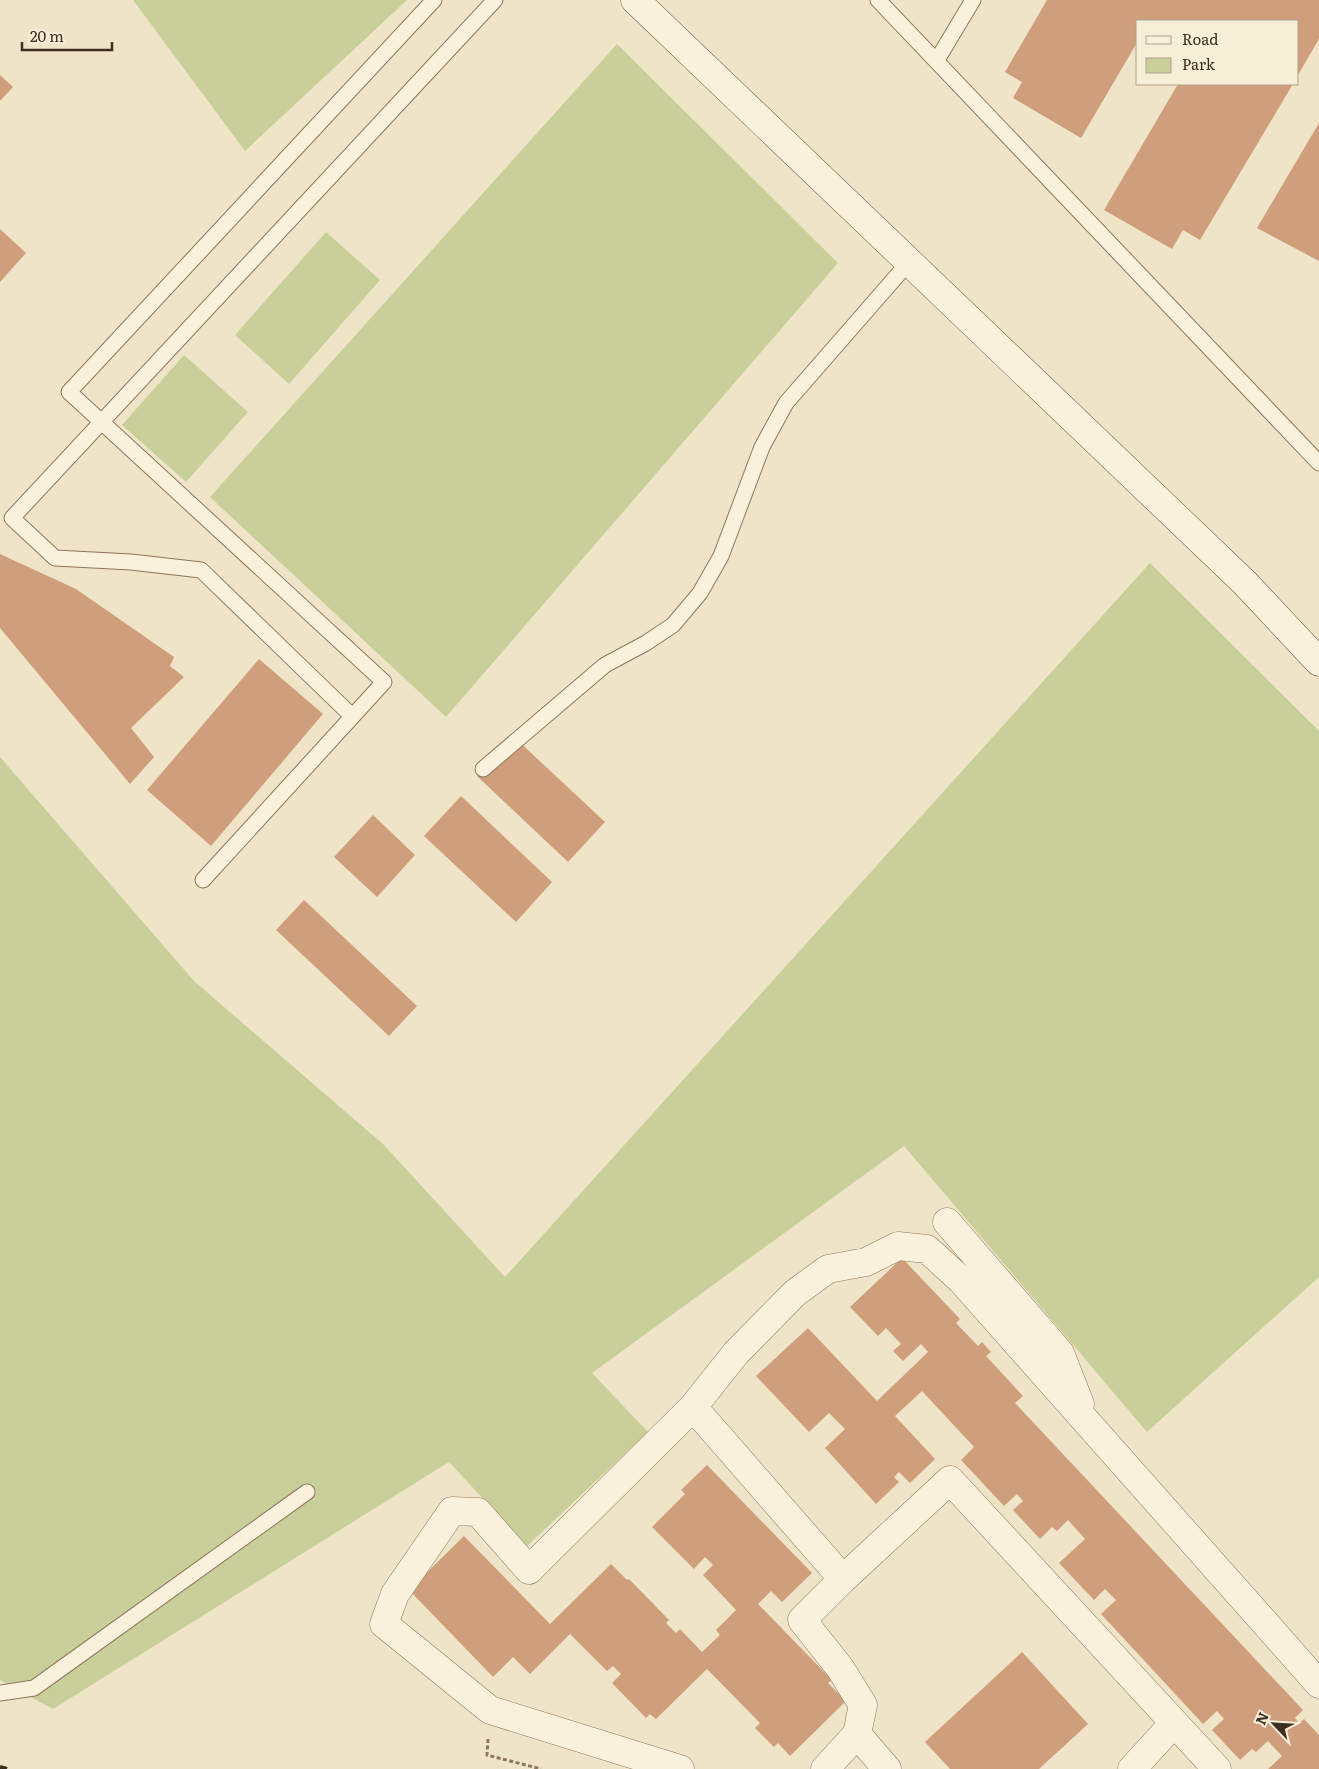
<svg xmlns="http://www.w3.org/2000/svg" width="1319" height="1769" font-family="Literata,serif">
	<rect width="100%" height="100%" fill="#f0e4c8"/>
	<path fill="#c9cf9b" d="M 133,0 L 407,0 L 245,151 Z
		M 617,44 L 838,263 L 446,717 L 210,497 Z
		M 326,232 L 380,280 L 289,384 L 235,335 Z
		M 184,355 L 248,412 L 186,482 L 122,425 Z
		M 1150,563 L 1319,731 L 1319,1277 L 1147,1432 L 904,1146 L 592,1373 L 648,1432 L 527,1546 L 449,1462 L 53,1709 L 0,1680 L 0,757 L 194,981 L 384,1145 L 505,1277 Z"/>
	<path fill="#cf9f7d" d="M 1047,0 L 1319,0 L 1319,39 L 1298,75 L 1298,21 L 1138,21 L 1138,41 L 1081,138 L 1013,98 L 1022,82 L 1005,72 Z
		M 0,75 L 13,87 L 0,101 Z
		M 1178,84 L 1293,84 L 1200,240 L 1183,230 L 1172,249 L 1104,210 Z
		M 1319,123 L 1319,261 L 1257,228 Z
		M 0,229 L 26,253 L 0,282 Z
		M 0,554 L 76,589 L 174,657 L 170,666 L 184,677 L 131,728 L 154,757 L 130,784 L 0,628 Z
		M 259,659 L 323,714 L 211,846 L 147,790 Z
		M 514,737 L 605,822 L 568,862 L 477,776 Z
		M 461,796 L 552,882 L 516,922 L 424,836 Z
		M 373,815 L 415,855 L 377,897 L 334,857 Z
		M 304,900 L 417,1006 L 389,1036 L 276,930 Z
		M 902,1258 L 960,1319 L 956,1323 L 978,1346 L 982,1342 L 991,1352 L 986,1356 L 1023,1396 L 1015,1403 L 1303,1710 L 1295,1718 L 1299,1723 L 1304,1719 L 1319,1735 L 1319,1769 L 1268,1769 L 1282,1756 L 1268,1741 L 1256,1752 L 1252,1749 L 1240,1760 L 1212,1730 L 1224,1719 L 1217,1711 L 1203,1724 L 1101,1614 L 1116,1600 L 1105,1589 L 1094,1600 L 1059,1563 L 1085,1539 L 1068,1520 L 1057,1531 L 1052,1527 L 1040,1539 L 1013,1510 L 1023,1501 L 1017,1494 L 1004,1506 L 961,1460 L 974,1447 L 922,1391 L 895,1416 L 935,1459 L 910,1483 L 899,1472 L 894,1477 L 899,1482 L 876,1504 L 825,1448 L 845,1429 L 829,1413 L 809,1432 L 756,1376 L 808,1328 L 877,1401 L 928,1352 L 921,1344 L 903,1361 L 893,1351 L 901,1344 L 886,1328 L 878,1336 L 850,1307 Z
		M 707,1465 L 812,1573 L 782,1602 L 771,1591 L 758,1604 L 832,1680 L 828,1683 L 846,1701 L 790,1756 L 778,1743 L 774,1747 L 755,1728 L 760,1723 L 707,1669 L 656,1719 L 650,1714 L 646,1718 L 612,1683 L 621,1674 L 613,1666 L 607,1671 L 570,1634 L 530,1674 L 513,1657 L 493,1677 L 409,1590 L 464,1536 L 550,1624 L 611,1564 L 627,1580 L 629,1579 L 669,1620 L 666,1623 L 676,1633 L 680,1629 L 702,1652 L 720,1635 L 716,1630 L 736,1610 L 703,1575 L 713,1565 L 705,1557 L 694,1569 L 652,1527 L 685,1494 L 681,1490 Z
		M 1022,1652 L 1088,1724 L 1039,1769 L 950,1769 L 925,1742 Z"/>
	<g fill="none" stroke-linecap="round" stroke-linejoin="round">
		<g stroke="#8d765c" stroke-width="17">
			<path id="lane" d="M 878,0 L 1319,463
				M 937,60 L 973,0
				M 352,716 L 201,570 L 131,562 L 55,558 L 12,518 L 495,0
				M 483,769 L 605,665 L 646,643 L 673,625 L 700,593 L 721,556 L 762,447 L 786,403 L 909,262
				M 203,880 L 384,682 L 69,392 L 434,0
				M 0,1693 L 34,1688 L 307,1492"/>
		</g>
		<g stroke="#8d765c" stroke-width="29">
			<path id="street" d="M 947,1222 L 1060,1353 L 1080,1404
				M 693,1407 L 843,1579 L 802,1620 L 840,1668 L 863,1705 L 857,1734 L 887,1769
				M 843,1579 L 950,1480 L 1217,1769
				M 680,1769 L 490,1710 L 384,1624 L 395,1594 L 452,1511 L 478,1512 L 529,1570 L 693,1407 L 736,1353 L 795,1293 L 828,1269 L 866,1262 L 898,1246 L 927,1249 L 961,1280 L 1319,1684
				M 825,1769 L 857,1734
				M 1132,1769 L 1174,1723"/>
		</g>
		<g stroke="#6f573f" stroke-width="29">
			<path id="secondary" d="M 635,0 L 1245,583 L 1319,662"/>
		</g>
		<path stroke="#8d765c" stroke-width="3" stroke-dasharray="4 2.5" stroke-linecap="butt" d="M 488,1739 L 487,1755 L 541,1769"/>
		<use href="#lane" stroke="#faf1dc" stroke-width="15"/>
		<use href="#street" stroke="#faf1dc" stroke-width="28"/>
		<use href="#secondary" stroke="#faf1dc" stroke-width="28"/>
		<path stroke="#3d2e20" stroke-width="4" stroke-dasharray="9 9" stroke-linecap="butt" d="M 0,1767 L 7,1769"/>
	</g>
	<rect x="1136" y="20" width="162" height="65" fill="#f7eed8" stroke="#ada18e"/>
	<rect x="1146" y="36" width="25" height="8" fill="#faf1dc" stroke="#ada18e"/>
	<text x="1182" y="45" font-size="15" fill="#3d2e20">Road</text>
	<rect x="1146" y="58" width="25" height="15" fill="#c9cf9b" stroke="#ada18e"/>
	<text x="1182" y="70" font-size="15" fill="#3d2e20">Park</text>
	<g transform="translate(1274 1724) rotate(295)" stroke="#f7eed8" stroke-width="4" paint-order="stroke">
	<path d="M0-4L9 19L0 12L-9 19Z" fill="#3d2e20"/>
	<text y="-8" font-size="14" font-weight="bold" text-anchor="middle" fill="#3d2e20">N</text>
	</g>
	<path d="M22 42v8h90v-8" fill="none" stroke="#3d2e20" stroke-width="2.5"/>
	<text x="30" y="42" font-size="15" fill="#3d2e20" stroke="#f7eed8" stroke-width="4" paint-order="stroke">20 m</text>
</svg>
